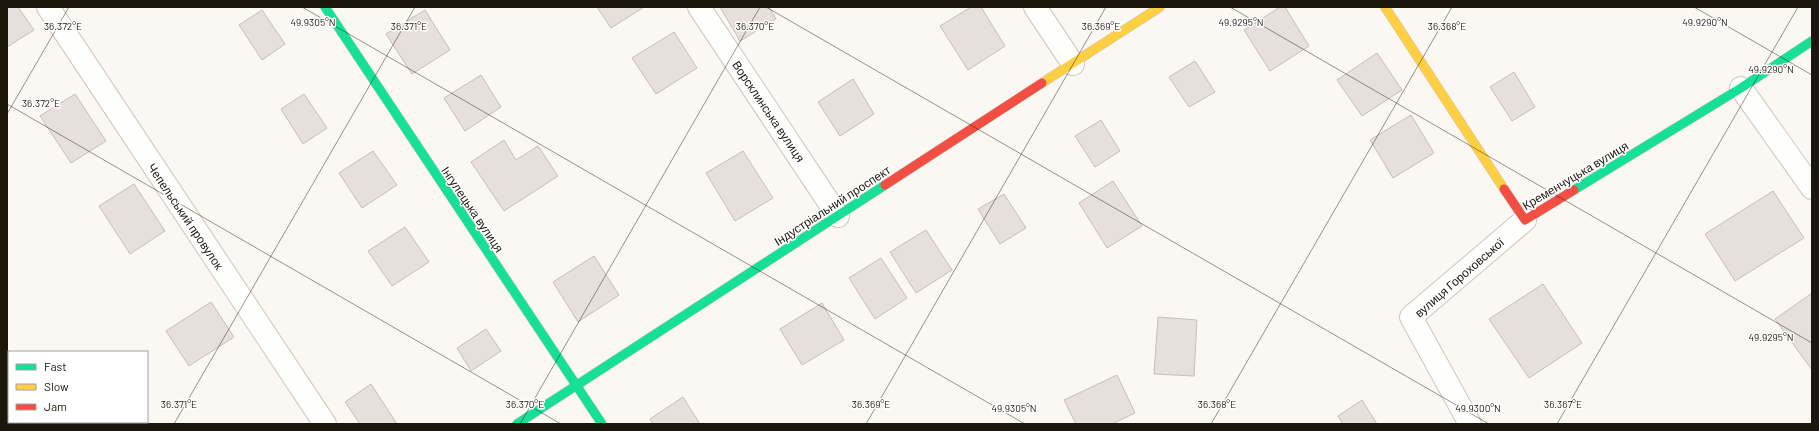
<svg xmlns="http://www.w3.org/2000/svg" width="1819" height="431" font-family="Barlow,sans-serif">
	<rect width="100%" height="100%" fill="#fbf7f2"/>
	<path fill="#e7dfdb" stroke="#c5beba" d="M 7,7 L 18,7 L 34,30 L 7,47 Z
		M 597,7 L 644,7 L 611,28 Z
		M 720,7 L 769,7 L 776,19 L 740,41 Z
		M 971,7 L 981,7 L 1005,46 L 968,70 L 940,26 Z
		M 1280,7 L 1285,7 L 1309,46 L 1270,71 L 1244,30 Z
		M 262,10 L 285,44 L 262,60 L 239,25 Z
		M 425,10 L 450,50 L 412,74 L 386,34 Z
		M 674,32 L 697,68 L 656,94 L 632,58 Z
		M 1377,53 L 1402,90 L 1362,116 L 1337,80 Z
		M 1195,61 L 1215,92 L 1189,107 L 1169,77 Z
		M 1514,72 L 1535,107 L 1512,121 L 1490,87 Z
		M 481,75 L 501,107 L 465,131 L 444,98 Z
		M 853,79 L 874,114 L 840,136 L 818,102 Z
		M 75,94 L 106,141 L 71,163 L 40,116 Z
		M 304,94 L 327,128 L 303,144 L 281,109 Z
		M 1411,115 L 1434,153 L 1393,178 L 1370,140 Z
		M 1101,120 L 1120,151 L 1095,167 L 1075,136 Z
		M 504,140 L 516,160 L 538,146 L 558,176 L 504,211 L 471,162 Z
		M 373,151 L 397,185 L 362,208 L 339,173 Z
		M 743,151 L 773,198 L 735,221 L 706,173 Z
		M 1113,181 L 1142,226 L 1107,248 L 1079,203 Z
		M 134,184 L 165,231 L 130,254 L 99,206 Z
		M 1773,191 L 1804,238 L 1735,281 L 1705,234 Z
		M 1004,194 L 1026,228 L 1000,244 L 978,209 Z
		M 405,227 L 429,262 L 392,286 L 368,251 Z
		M 926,230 L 952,270 L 916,293 L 890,252 Z
		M 594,256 L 619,295 L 578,322 L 553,282 Z
		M 881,258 L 907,298 L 875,319 L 849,278 Z
		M 1543,284 L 1582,343 L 1529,378 L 1489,319 Z
		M 1812,293 L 1812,370 L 1775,319 Z
		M 211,302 L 234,337 L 189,366 L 166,331 Z
		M 822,303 L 844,340 L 802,365 L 780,329 Z
		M 1158,317 L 1197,320 L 1194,376 L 1154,374 Z
		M 486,329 L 501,351 L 471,371 L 457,348 Z
		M 7,356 L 9,359 L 9,383 L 7,384 Z
		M 1117,375 L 1135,413 L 1112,424 L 1076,424 L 1064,400 Z
		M 371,384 L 397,424 L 360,424 L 345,402 Z
		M 683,397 L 700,424 L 653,424 L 650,419 Z
		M 1362,400 L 1377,424 L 1343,424 L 1338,416 Z
		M 19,422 L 52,422 L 53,424 L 16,424 Z
		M 99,422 L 121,422 L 123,424 L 96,424 Z"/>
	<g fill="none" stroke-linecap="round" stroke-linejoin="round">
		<g stroke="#ccc7c0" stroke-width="24">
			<path id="street" d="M 48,7 L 325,424
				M 699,7 L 838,216
				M 1035,7 L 1073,64
				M 1741,88 L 1812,188
				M 1470,424 L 1411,317 L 1525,220"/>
		</g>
		<g stroke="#ccc7c0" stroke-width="10">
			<path id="fast" d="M 325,7 L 602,424
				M 1574,190 L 1741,88 L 1812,41
				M 517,424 L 885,185"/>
		</g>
		<g stroke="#ccc7c0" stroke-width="10">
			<path id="slow" d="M 1385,7 L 1504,189
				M 1042,83 L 1160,7"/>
		</g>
		<g stroke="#ccc7c0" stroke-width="10">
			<path id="jam" d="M 885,185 L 1042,83
				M 1504,189 L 1525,220 L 1574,190"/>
		</g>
		<use href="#street" stroke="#fefefd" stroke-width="22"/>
		<use href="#fast" stroke="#16e098" stroke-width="9"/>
		<use href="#slow" stroke="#ffcf43" stroke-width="9"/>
		<use href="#jam" stroke="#f24e42" stroke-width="9"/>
	</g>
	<path fill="none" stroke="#1c160d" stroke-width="1" stroke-opacity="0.45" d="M 302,7 L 1025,424M 766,7 L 1489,424M 1230,7 L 1812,343M 1694,7 L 1812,75M 7,104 L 561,424M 7,114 L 69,7M 7,372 L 9,373M 93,422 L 97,424M 174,424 L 415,7M 520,424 L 760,7M 866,424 L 1106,7M 1211,424 L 1452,7M 1557,424 L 1798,7"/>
	<g text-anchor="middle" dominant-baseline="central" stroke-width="3" stroke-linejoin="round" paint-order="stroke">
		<g font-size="12" fill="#1c160d" stroke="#fff">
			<text transform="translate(769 111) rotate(56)">Ворсклинська вулиця</text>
			<text transform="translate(1575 175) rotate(-31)">Кременчуцька вулиця</text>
			<text transform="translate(832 205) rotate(-33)">Індустріальний проспект</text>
			<text transform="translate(473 209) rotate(56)">Інгулецька вулиця</text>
			<text transform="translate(186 216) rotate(56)">Чепельський провулок</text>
			<text transform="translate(1459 277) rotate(-41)">вулиця Гороховської</text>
		</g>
	</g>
	<g font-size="10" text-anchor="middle" fill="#1c160d" stroke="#fff" stroke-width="3" stroke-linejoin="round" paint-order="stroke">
		<text x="313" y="26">49.9305°N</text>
		<text x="1241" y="26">49.9295°N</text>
		<text x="1705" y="26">49.9290°N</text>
		<text x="63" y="30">36.372°E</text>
		<text x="409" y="30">36.371°E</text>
		<text x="755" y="30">36.370°E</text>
		<text x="1101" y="30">36.369°E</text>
		<text x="1447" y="30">36.368°E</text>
		<text x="1771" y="73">49.9290°N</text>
		<text x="41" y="107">36.372°E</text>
		<text x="1771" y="341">49.9295°N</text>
		<text x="179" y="408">36.371°E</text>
		<text x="525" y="408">36.370°E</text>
		<text x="871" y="408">36.369°E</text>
		<text x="1217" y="408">36.368°E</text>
		<text x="1563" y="408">36.367°E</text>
		<text x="1014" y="412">49.9305°N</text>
		<text x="1478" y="412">49.9300°N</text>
	</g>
	<rect width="1819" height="431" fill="none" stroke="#1c160d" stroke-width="16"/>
	<rect x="8" y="351" width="140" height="72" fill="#ffffff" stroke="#a4a29e"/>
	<rect x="16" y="364" width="20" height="6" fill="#16e098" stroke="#a4a29e"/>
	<text x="44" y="371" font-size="12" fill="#1c160d">Fast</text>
	<rect x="16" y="384" width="20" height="6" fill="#ffcf43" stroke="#a4a29e"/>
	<text x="44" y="391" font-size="12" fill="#1c160d">Slow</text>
	<rect x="16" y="404" width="20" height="6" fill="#f24e42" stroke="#a4a29e"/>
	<text x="44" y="411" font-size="12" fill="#1c160d">Jam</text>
</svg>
